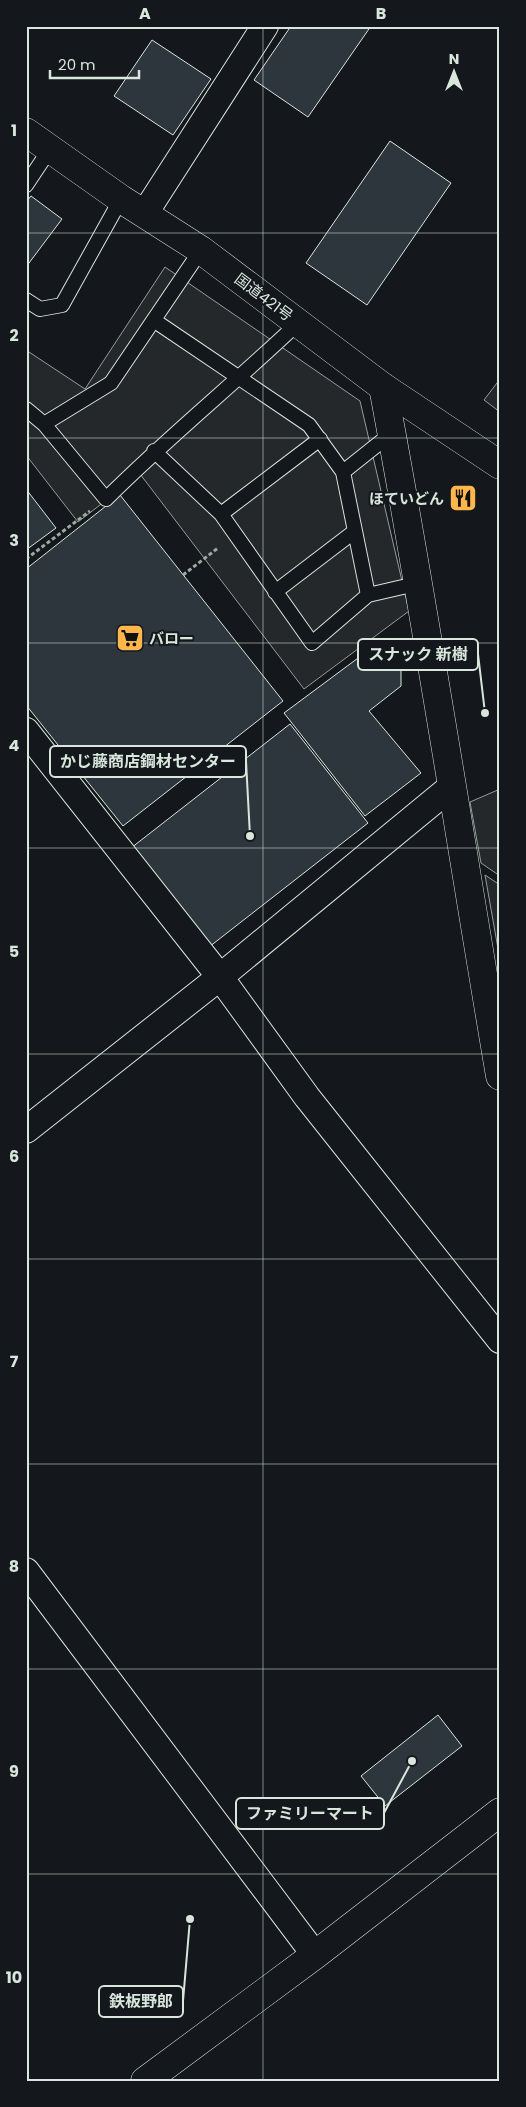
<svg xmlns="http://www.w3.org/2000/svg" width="526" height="2107" font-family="Poppins,'Noto Sans JP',sans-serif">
	<rect width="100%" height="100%" fill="#14181c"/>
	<path fill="#24282b" stroke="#939e99" d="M 165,267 L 360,401 L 409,611 L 304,689 L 140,474 L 78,522 L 26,455 L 26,350 L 85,389 Z
		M 500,379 L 500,412 L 484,400 Z
		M 500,789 L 500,876 L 481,863 L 470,802 Z
		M 485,875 L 500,885 L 500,960 Z"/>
	<path fill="#2c363c" stroke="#d8e6dc" d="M 291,26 L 371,26 L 308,117 L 254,80 Z
		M 152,40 L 211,79 L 173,135 L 114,96 Z
		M 390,141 L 451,183 L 367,305 L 306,263 Z
		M 31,196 L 62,219 L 26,267 L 26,202 Z
		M 26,489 L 56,528 L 26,550 Z
		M 120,495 L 283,701 L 123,826 L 26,705 L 26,569 Z
		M 381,641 L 401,666 L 401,686 L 369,711 L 421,773 L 365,816 L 284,713 Z
		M 290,724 L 368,823 L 209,947 L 131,848 Z
		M 438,1715 L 462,1746 L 385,1806 L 361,1776 Z"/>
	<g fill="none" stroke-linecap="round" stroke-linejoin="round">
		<g stroke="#d8e6dc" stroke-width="16">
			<path id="service" d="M 26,185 L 50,149
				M 26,300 L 40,309 L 62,305 L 121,199
				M 155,321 L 309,425 L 343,472 L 368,595 L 420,583
				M 26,409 L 44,424 L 111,383 L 201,250
				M 44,424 L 106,499 C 168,437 235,383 298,323
				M 154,451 L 221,514 L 312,643 L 368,595
				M 343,472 L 392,433
				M 221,514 L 320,439
				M 275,592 L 355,531"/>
		</g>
		<g stroke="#d8e6dc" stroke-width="28">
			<path id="minor" d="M 145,213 L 265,26
				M 26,731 L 220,977 L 307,1097 L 500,1340
				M 26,1130 L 220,977 L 451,787
				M 26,1571 L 315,1955"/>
		</g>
		<g stroke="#d8e6dc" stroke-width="29">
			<path id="tertiary" d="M 383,387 C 426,616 461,846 500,1076
				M 145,2081 L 315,1955 L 500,1812"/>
		</g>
		<g stroke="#d8e6dc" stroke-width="29">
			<path id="trunk" d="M 26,132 L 121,199 L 201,250 L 383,387 L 500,465"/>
		</g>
		<path stroke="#9da8a2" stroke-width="3" stroke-dasharray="4 2.5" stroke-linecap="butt" d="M 26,559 L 90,511
			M 183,575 L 218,548"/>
		<use href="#service" stroke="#14181c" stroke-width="14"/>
		<use href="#minor" stroke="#14181c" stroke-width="26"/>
		<use href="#tertiary" stroke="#14181c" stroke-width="28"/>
		<use href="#trunk" stroke="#14181c" stroke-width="28"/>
	</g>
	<path fill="none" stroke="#d8e6dc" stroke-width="1" stroke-opacity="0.55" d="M 263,26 L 263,2081M 26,233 L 500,233M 26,438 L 500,438M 26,643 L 500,643M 26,848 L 500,848M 26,1054 L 500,1054M 26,1259 L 500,1259M 26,1464 L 500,1464M 26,1669 L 500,1669M 26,1874 L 500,1874"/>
	<defs>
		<g id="restaurant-square" transform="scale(1.4375)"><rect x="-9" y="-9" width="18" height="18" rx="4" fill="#ffb74d" stroke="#14181c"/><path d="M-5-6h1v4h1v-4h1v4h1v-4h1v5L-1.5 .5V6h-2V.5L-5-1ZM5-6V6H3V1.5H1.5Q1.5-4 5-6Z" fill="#111"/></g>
		<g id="supermarket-square" transform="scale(1.4375)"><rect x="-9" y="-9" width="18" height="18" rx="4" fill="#ffb74d" stroke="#14181c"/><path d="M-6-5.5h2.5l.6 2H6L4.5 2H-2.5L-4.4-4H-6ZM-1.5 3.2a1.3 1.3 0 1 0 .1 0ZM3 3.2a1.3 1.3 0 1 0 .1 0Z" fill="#111"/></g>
	</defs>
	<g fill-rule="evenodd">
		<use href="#restaurant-square" x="463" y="498"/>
		<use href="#supermarket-square" x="130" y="638"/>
	</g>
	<g text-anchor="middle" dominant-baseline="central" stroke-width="4" stroke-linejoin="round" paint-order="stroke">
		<g font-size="15" fill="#d8e6dc" stroke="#14181c">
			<text transform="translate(264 297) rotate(37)">国道421号</text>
		</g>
		<g font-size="15" font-weight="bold" fill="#d8e6dc" stroke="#14181c" text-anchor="end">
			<text x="444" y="498">ほていどん</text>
			<text x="149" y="638" text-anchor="start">バロー</text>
		</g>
	</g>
	<path fill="none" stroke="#d8e6dc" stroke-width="2" d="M485 713L478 654M250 836L246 761M412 1761L384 1813M190 1919L183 2001"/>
	<g fill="#d8e6dc" stroke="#14181c" stroke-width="2">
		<circle cx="485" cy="713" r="5"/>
		<circle cx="250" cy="836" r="5"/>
		<circle cx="412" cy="1761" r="5"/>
		<circle cx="190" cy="1919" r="5"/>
	</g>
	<g fill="#14181c" stroke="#d8e6dc" stroke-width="2">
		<rect x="358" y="639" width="120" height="31" rx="5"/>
		<rect x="50" y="746" width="196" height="31" rx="5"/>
		<rect x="236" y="1798" width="148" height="31" rx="5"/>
		<rect x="99" y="1986" width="84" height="31" rx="5"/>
	</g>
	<g font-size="16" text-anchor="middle" font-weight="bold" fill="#d8e6dc">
		<text x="418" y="660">スナック 新樹</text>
		<text x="148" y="767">かじ藤商店鋼材センター</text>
		<text x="310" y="1819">ファミリーマート</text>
		<text x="141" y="2007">鉄板野郎</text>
	</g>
	<rect width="526" height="2107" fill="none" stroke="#14181c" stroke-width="55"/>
	<g transform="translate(454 72)" stroke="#14181c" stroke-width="4" paint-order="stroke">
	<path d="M0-4L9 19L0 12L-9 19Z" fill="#d8e6dc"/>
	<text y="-8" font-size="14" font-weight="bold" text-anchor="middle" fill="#d8e6dc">N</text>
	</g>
	<path d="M50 70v8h89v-8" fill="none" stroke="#d8e6dc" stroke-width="2.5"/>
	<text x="58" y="70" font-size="15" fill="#d8e6dc" stroke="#14181c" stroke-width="4" paint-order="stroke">20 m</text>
	<rect x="28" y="28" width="470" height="2052" fill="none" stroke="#d8e6dc" stroke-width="2"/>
	<g font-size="16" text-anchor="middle" font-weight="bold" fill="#d8e6dc">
		<text x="145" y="19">A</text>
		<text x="381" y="19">B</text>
		<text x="14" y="136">1</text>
		<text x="14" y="341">2</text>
		<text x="14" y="546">3</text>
		<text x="14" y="751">4</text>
		<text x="14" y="957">5</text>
		<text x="14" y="1162">6</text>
		<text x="14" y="1367">7</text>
		<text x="14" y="1572">8</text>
		<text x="14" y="1777">9</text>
		<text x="14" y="1983">10</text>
	</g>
</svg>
